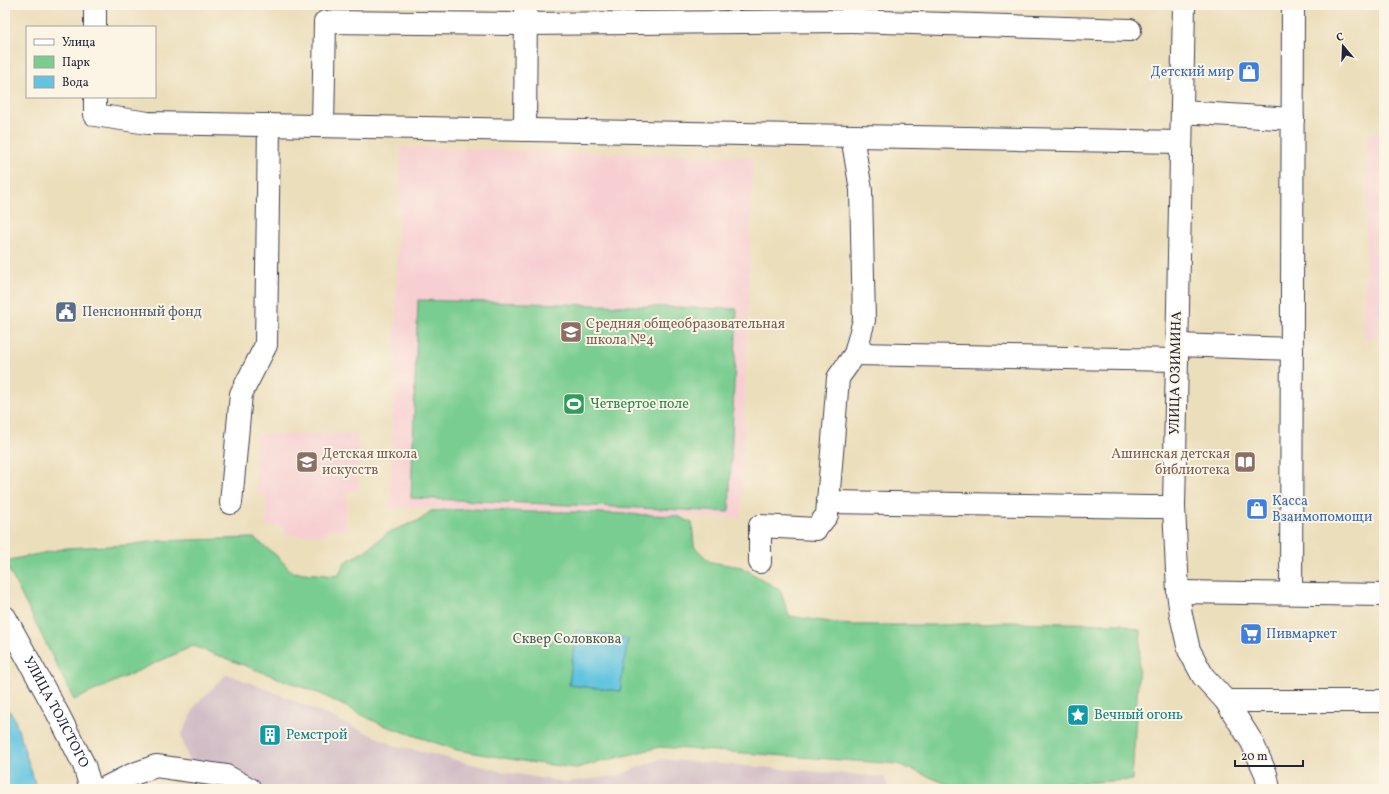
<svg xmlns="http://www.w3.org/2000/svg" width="1389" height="794" font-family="Vollkorn,serif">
	<rect width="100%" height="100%" fill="#fcf5e5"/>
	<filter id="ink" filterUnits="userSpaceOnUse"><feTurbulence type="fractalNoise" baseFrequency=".025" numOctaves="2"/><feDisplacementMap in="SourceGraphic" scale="8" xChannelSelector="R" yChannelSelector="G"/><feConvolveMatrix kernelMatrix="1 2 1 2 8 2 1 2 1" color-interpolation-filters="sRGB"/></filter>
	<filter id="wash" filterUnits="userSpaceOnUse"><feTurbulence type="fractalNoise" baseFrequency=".012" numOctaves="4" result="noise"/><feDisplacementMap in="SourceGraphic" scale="16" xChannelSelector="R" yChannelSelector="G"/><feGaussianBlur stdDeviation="0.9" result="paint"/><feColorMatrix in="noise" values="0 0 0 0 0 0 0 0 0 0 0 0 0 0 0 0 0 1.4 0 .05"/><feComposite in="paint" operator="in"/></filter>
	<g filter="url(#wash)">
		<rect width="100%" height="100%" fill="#ebdebb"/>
		<path fill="#f7cfd2" d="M 1368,134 L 1384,134 L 1384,338 L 1364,338 Z
			M 401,147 L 753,157 L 741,518 L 390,507 Z
			M 256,434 L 358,434 L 358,491 L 347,491 L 346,529 L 327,529 L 327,535 L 285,535 L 285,526 L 266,526 L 266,494 L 256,494 Z"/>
		<path fill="#d2bdc6" d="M 227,674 L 281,695 L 394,745 L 505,772 L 565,782 L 616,776 L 660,759 L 885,777 L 888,789 L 198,789 L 181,736 L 197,703 Z"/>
		<path fill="#79cd91" stroke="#4e7866" d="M 418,300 L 737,309 L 729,512 L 411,498 Z
			M 472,509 L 531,512 L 575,512 L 677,516 L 692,523 L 694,546 L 710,562 L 741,567 L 780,590 L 789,616 L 850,625 L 940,625 L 1002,622 L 1122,624 L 1141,631 L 1132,780 L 959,789 L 898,764 L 660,747 L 576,768 L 528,762 L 457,750 L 380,724 L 323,695 L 193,646 L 74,700 L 5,562 L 5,561 L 67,548 L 128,545 L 157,541 L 254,538 L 277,556 L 292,572 L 338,576 L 345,562 L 365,551 L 389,532 L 420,520 L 431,511 Z"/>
		<path fill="#62c4e0" stroke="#42738e" d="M 576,630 L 628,639 L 620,691 L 569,685 Z
			M 5,706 L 14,717 L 37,789 L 5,789 Z"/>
	</g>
	<g filter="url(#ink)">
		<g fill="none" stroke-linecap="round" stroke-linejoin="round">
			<g stroke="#403e4e" stroke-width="24">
				<g id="minor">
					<path d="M 853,5 L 852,21 L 1130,30"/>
					<path d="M 1184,5 L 1174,507 L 1178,592 L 1181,615 L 1189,650 L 1203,676 L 1226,701 L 1252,742 L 1266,774 L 1269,789"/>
					<path d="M 95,27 L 95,5"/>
					<path d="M 95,97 L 95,115 L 148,123 L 1181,142"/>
					<path d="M 1182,112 L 1293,119"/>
					<path d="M 323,126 L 325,22 L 526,24 L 852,21"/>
					<path d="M 525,130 L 526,5"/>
					<path d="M 1177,345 L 1292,349"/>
					<path d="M 855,354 L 1177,360"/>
					<path d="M 828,502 L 1148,507 L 1174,507"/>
					<path d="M 231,503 L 241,394 L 266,345 L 269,125"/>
					<path d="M 760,562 L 760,526 L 816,529 L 827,515 L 838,378 L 855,354 L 864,320 L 861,190 L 852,136"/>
					<path d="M 1178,592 L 1384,595"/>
					<path d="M 1291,593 L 1293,5"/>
					<path id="s1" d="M 5,617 L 58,714 L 84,765 L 91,789"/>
					<path d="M 1226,701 L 1384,701"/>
					<path d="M 103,789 L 131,775 L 156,766 L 226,776 L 250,789"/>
				</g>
			</g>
			<use href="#minor" stroke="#fff" stroke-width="22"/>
		</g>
	</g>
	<defs>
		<g id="shop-square" transform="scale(1.15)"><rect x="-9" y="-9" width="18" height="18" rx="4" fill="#3f7fe0" stroke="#fcf5e5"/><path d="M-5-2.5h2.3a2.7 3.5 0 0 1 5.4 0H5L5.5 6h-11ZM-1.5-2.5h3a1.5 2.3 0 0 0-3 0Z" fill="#fff"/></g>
		<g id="civic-square" transform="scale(1.15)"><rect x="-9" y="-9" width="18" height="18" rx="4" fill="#5c6f8a" stroke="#fcf5e5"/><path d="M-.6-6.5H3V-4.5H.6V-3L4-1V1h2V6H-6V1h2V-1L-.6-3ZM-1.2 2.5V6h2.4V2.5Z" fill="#fff"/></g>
		<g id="school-square" transform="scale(1.15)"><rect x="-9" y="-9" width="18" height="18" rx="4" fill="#8d6e63" stroke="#fcf5e5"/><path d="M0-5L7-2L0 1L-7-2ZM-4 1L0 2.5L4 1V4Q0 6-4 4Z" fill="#fff"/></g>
		<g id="stadium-square" transform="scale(1.15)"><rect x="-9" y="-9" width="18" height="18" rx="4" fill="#2e9e5b" stroke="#fcf5e5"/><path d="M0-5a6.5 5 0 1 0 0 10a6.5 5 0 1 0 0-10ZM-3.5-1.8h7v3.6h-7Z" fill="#fff"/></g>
		<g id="library-square" transform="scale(1.15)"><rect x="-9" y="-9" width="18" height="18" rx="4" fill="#8d6e63" stroke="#fcf5e5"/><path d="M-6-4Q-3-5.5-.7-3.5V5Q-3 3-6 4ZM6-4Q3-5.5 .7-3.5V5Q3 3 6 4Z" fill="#fff"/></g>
		<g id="supermarket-square" transform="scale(1.15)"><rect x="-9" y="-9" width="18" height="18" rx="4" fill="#3f7fe0" stroke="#fcf5e5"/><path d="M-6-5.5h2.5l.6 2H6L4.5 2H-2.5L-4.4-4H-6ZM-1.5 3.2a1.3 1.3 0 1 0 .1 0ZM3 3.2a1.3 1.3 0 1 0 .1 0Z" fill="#fff"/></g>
		<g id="sight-square" transform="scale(1.15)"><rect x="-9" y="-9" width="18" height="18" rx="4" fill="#0f9aa8" stroke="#fcf5e5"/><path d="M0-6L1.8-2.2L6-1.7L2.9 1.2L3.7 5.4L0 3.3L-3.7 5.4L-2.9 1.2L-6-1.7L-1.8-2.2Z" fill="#fff"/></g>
		<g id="building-square" transform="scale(1.15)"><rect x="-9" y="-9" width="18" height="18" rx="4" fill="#0f9aa8" stroke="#fcf5e5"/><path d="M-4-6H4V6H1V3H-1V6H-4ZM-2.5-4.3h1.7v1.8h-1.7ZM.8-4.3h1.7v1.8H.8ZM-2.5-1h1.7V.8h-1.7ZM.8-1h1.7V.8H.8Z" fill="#fff"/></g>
	</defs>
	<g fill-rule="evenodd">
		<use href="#shop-square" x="1249" y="72"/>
		<use href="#civic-square" x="66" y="312"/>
		<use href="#school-square" x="571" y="332"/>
		<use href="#stadium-square" x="574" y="404"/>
		<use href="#school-square" x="307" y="462"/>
		<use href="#library-square" x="1245" y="462"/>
		<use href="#shop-square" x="1257" y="509"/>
		<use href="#supermarket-square" x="1251" y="634"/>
		<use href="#sight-square" x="1078" y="715"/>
		<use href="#building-square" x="270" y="735"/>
	</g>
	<g text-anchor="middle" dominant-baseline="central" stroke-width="4" stroke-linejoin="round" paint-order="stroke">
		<g font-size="14" fill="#366cbe" stroke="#fcf5e5" text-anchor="start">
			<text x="1234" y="72" text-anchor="end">Детский мир</text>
			<text x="1272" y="501">Касса<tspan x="1272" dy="16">Взаимопомощи</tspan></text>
			<text x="1266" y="634">Пивмаркет</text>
		</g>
		<g font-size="14" fill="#4e5e75" stroke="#fcf5e5" text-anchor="start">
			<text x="82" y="312">Пенсионный фонд</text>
		</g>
		<g font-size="14" fill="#785e54" stroke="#fcf5e5" text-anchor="start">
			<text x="586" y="324">Средняя общеобразовательная<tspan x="586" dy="16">школа №4</tspan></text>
			<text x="322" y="454">Детская школа<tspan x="322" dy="16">искусств</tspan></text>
			<text x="1230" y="454" text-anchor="end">Ашинская детская<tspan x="1230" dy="16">библиотека</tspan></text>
		</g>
		<g font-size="14" fill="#22223b" stroke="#fcf5e5">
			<text transform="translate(1176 373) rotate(-89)">УЛИЦА ОЗИМИНА</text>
			<text stroke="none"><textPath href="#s1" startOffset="108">УЛИЦА ТОЛСТОГО</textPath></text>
		</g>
		<g font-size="14" fill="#27864d" stroke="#fcf5e5" text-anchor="start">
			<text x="590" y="404">Четвертое поле</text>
		</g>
		<g font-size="14" fill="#405e59" stroke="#fcf5e5">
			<text x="567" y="639">Сквер Соловкова</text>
		</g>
		<g font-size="14" fill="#0d838f" stroke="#fcf5e5" text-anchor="start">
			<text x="1094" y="715">Вечный огонь</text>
			<text x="286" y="735">Ремстрой</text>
		</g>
	</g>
	<rect width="1389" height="794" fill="none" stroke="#fcf5e5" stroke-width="20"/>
	<rect x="26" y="26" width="130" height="72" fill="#fcf5e5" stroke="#a5a1a1"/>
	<rect x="34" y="39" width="20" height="6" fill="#ffffff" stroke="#a5a1a1"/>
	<text x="62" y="46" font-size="12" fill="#22223b">Улица</text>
	<rect x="34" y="56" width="20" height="12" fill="#79cd91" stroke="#a5a1a1"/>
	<text x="62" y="66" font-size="12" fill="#22223b">Парк</text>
	<rect x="34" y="76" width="20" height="12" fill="#62c4e0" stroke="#a5a1a1"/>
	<text x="62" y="86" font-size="12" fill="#22223b">Вода</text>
	<g transform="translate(1343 46) rotate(341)" stroke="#fcf5e5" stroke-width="3" paint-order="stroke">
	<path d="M0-3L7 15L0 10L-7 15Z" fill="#22223b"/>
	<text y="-6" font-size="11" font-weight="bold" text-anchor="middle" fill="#22223b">С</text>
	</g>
	<path d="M1235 760v6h68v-6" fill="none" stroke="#22223b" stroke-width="2"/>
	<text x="1241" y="760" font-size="12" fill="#22223b" stroke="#fcf5e5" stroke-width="3" paint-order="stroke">20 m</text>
</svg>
